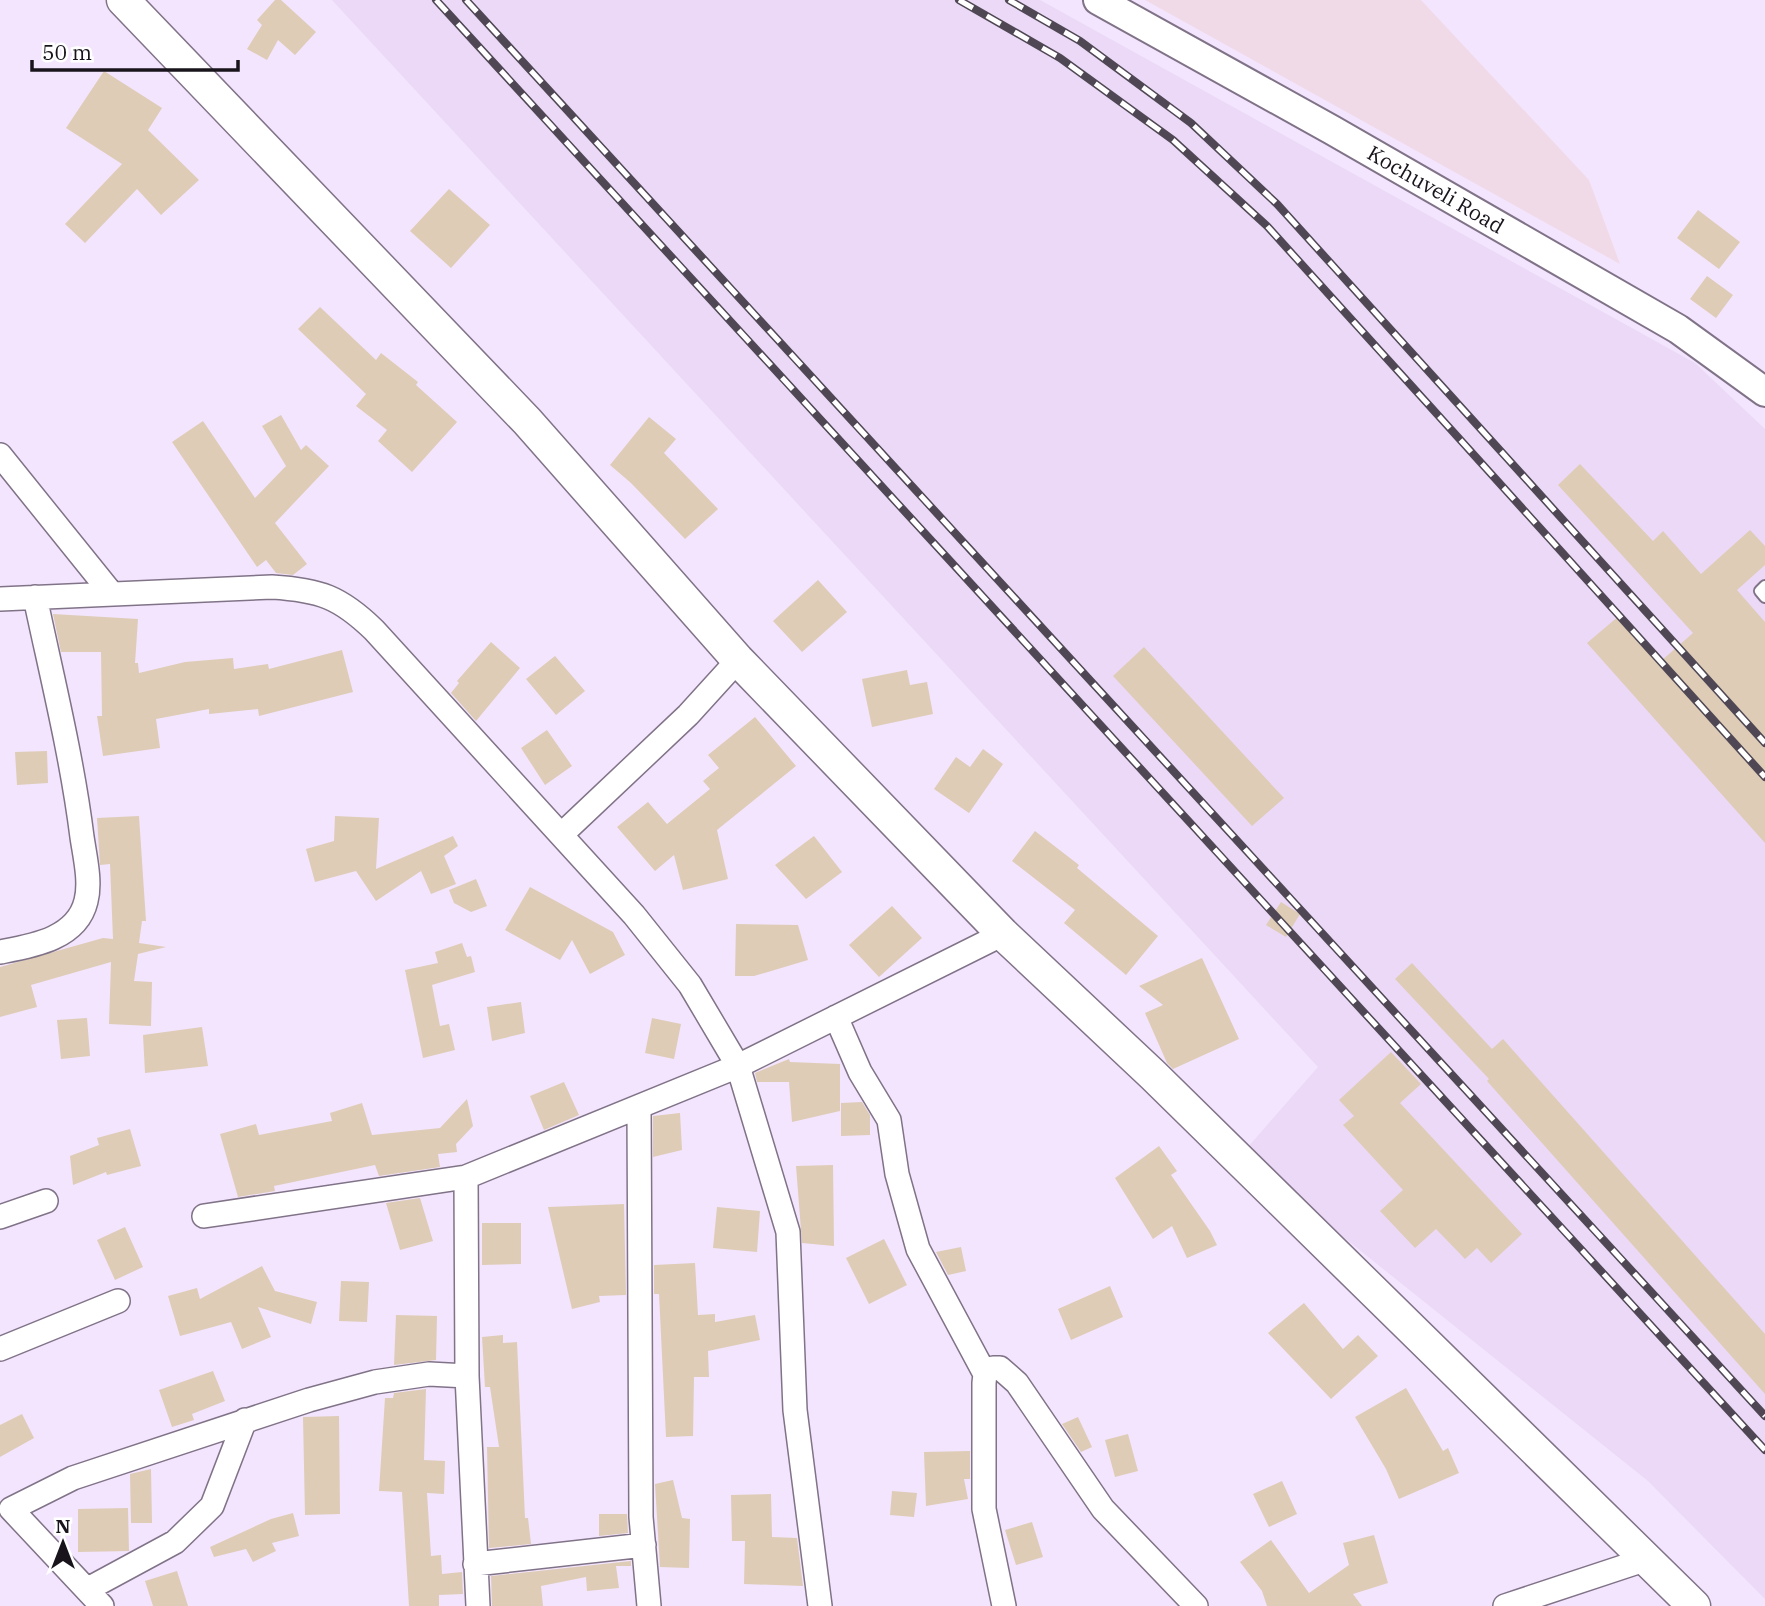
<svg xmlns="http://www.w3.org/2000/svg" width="1765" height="1606" font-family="'IBM Plex Serif',serif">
	<rect width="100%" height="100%" fill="#f3e5fd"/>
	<path fill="#f1dae7" d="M 1145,0 L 1421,0 L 1589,180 L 1620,264 Z"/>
	<path fill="#ebd9f7" d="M 332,0 L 1040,0 L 1695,363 L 1765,429 L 1765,1599 L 1648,1481 L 1241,1155 L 1318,1067 Z"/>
	<path fill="#deccb7" d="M 275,0 L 281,0 L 316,32 L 295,55 L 278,40 L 267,60 L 247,49 L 262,25 L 257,20 Z
		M 104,71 L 162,108 L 148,130 L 199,180 L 161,215 L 137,189 L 85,243 L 65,224 L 122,164 L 66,128 Z
		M 449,189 L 490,225 L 451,268 L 410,231 Z
		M 1698,210 L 1740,242 L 1719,269 L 1677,238 Z
		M 1707,276 L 1733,295 L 1716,318 L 1690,299 Z
		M 320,307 L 376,360 L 381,353 L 418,382 L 416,385 L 457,422 L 412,472 L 378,441 L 387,430 L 356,406 L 366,394 L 298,329 Z
		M 281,415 L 301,450 L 306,445 L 329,466 L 275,523 L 307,564 L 293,575 L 276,573 L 266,560 L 257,567 L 172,442 L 203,421 L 255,498 L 286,466 L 262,426 Z
		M 649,417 L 676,439 L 664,453 L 718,509 L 685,539 L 631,483 L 610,465 Z
		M 1580,464 L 1653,541 L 1663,531 L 1701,574 L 1750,530 L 1765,546 L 1765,565 L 1737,590 L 1765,622 L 1765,843 L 1587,643 L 1620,615 L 1661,661 L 1693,633 L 1558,485 Z
		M 818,580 L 847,612 L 802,652 L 773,621 Z
		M 53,614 L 138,619 L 135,663 L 138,663 L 139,673 L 185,662 L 233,658 L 234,669 L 268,664 L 269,669 L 342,650 L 353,692 L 259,716 L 258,709 L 209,714 L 209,709 L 156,719 L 160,748 L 103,756 L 97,716 L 102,716 L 101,652 L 61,652 Z
		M 491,642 L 520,668 L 476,721 L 451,693 L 459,683 L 457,681 Z
		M 1144,647 L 1284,798 L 1252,826 L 1113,676 Z
		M 555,656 L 585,691 L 556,715 L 526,679 Z
		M 907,670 L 910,685 L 927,682 L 933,714 L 872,727 L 862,679 Z
		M 755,717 L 796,766 L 717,830 L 728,879 L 683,890 L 674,855 L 655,871 L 617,827 L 648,802 L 667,824 L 710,789 L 703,781 L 719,768 L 708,755 Z
		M 547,730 L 572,766 L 545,785 L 521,748 Z
		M 983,749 L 1003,764 L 969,813 L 934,789 L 956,757 L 970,767 Z
		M 47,751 L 48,783 L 17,785 L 15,752 Z
		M 139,816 L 146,921 L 142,921 L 139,943 L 166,947 L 138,954 L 134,981 L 152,982 L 151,1026 L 109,1024 L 111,962 L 31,985 L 37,1007 L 0,1017 L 0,967 L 103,938 L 113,939 L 110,864 L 100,865 L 97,818 Z
		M 335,816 L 379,818 L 376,869 L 453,836 L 458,846 L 444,856 L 456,884 L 431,894 L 421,871 L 376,901 L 356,871 L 315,882 L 306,849 L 334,841 Z
		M 1035,831 L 1079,865 L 1077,868 L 1158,936 L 1126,975 L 1064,923 L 1075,910 L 1012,861 Z
		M 814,836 L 842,872 L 806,899 L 775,865 Z
		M 476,879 L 487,906 L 471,912 L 454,903 L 449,890 Z
		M 530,887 L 613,932 L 625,955 L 590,974 L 572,940 L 560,960 L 505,930 Z
		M 1281,902 L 1300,914 L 1286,937 L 1266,925 Z
		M 892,906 L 922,938 L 879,977 L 849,945 Z
		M 736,924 L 798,925 L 808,960 L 754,976 L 735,976 Z
		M 462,943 L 467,957 L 471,956 L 475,972 L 432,985 L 440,1026 L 449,1024 L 455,1050 L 423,1058 L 405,970 L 438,963 L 435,952 Z
		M 1202,958 L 1239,1039 L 1173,1069 L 1167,1063 L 1145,1013 L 1163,1005 L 1139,986 Z
		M 1412,963 L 1492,1049 L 1503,1039 L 1765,1334 L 1765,1394 L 1487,1081 L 1489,1079 L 1395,979 Z
		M 521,1002 L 525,1033 L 492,1041 L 487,1007 Z
		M 87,1018 L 90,1056 L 61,1059 L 57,1020 Z
		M 652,1018 L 681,1024 L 674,1059 L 645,1053 Z
		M 202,1027 L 208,1066 L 145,1073 L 143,1035 Z
		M 1391,1052 L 1421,1084 L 1400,1103 L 1522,1234 L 1491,1263 L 1477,1248 L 1465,1259 L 1436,1229 L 1415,1248 L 1380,1211 L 1403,1190 L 1343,1125 L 1354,1116 L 1339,1100 Z
		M 789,1059 L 790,1062 L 840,1064 L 840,1111 L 792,1122 L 789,1082 L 757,1082 L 755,1073 Z
		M 564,1082 L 579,1115 L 544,1130 L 530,1096 Z
		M 467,1099 L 473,1126 L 456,1144 L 457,1152 L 438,1154 L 440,1167 L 379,1176 L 375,1165 L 274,1186 L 275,1191 L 238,1197 L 220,1134 L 256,1124 L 259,1135 L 332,1121 L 330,1113 L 362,1103 L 372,1135 L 440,1128 Z
		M 862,1102 L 870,1115 L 870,1135 L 841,1136 L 841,1103 Z
		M 680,1113 L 682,1150 L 653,1157 L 653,1116 Z
		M 130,1129 L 141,1166 L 107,1175 L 106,1172 L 73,1185 L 70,1156 L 99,1145 L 97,1138 Z
		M 1159,1146 L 1177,1171 L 1171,1175 L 1210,1231 L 1217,1245 L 1187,1258 L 1172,1226 L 1153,1239 L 1115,1178 Z
		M 833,1165 L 834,1246 L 802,1243 L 796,1166 Z
		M 420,1198 L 433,1241 L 400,1250 L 386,1203 Z
		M 624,1204 L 626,1295 L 599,1296 L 600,1302 L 572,1309 L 548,1207 Z
		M 717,1207 L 760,1211 L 757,1252 L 713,1248 Z
		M 482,1223 L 521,1223 L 521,1264 L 482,1265 Z
		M 125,1227 L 143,1267 L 115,1280 L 97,1240 Z
		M 884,1239 L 907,1285 L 869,1304 L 846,1258 Z
		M 961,1247 L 966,1271 L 948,1275 L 936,1252 Z
		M 695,1263 L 698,1315 L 715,1314 L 715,1322 L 755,1315 L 760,1340 L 708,1351 L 709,1377 L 694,1377 L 693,1436 L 666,1437 L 659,1294 L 654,1294 L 654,1265 Z
		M 262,1266 L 275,1291 L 317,1302 L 311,1324 L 258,1307 L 271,1337 L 242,1349 L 231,1322 L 180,1336 L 168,1296 L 197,1288 L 200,1299 Z
		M 341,1281 L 369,1282 L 367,1322 L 339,1321 Z
		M 1110,1286 L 1123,1317 L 1071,1340 L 1058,1309 Z
		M 1304,1303 L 1343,1349 L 1358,1335 L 1378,1356 L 1331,1399 L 1268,1333 Z
		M 396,1315 L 437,1316 L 436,1360 L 394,1365 Z
		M 503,1335 L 503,1343 L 517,1342 L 525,1518 L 528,1518 L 531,1544 L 489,1548 L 487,1447 L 499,1447 L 490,1387 L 485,1387 L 482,1337 Z
		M 213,1371 L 225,1401 L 192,1414 L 194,1420 L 172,1427 L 159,1390 Z
		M 1406,1388 L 1443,1451 L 1448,1448 L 1459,1473 L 1399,1499 L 1386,1469 L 1355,1417 Z
		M 426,1389 L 424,1460 L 445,1461 L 444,1494 L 427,1493 L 431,1556 L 441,1555 L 442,1574 L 462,1572 L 463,1594 L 439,1595 L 439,1606 L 409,1606 L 402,1492 L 379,1491 L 385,1398 L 393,1398 L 394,1393 Z
		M 22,1414 L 34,1438 L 0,1457 L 0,1425 Z
		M 339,1416 L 340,1514 L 305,1515 L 303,1417 Z
		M 1078,1417 L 1092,1447 L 1081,1452 L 1062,1424 Z
		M 1128,1434 L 1138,1471 L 1115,1477 L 1105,1440 Z
		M 970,1451 L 970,1479 L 964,1479 L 968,1499 L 926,1506 L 924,1452 Z
		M 151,1469 L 152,1523 L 131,1523 L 130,1474 Z
		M 673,1480 L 682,1518 L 690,1519 L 689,1568 L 660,1567 L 655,1484 Z
		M 1282,1481 L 1297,1514 L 1269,1527 L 1253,1494 Z
		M 892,1491 L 917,1493 L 914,1517 L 890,1515 Z
		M 771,1494 L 772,1537 L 797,1538 L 803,1586 L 744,1584 L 745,1541 L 732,1541 L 731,1495 Z
		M 128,1508 L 129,1551 L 78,1552 L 78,1509 Z
		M 293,1513 L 299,1536 L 272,1543 L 276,1551 L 253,1562 L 246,1549 L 214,1557 L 210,1547 L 271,1519 Z
		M 599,1514 L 627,1514 L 628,1533 L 599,1536 Z
		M 1032,1522 L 1043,1557 L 1016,1565 L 1005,1530 Z
		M 1374,1535 L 1388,1583 L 1353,1594 L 1362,1606 L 1267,1606 L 1262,1591 L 1240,1562 L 1271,1540 L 1309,1593 L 1349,1565 L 1343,1543 Z
		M 631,1561 L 631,1566 L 616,1566 L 619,1588 L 587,1591 L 586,1577 L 541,1586 L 543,1606 L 492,1606 L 491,1576 Z
		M 177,1571 L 188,1606 L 153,1606 L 145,1581 Z"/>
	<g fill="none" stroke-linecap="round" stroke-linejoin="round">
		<g stroke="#807388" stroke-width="14">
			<path id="service" d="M 1765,586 L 1760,591 L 1765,597"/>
		</g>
		<g stroke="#807388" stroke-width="26">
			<path id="minor" d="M 0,455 L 112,594
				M 0,599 L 272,587 C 320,590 340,597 374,630 L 634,915 L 690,985 L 738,1066 L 788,1232 L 795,1410 L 820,1606
				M 561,835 L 688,715 L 738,660
				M 0,952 C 32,946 77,939 86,901 C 91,882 85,857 82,837 C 72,757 52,677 35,597
				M 836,1017 L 860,1072 L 889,1120 L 897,1174 L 918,1249 L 985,1374
				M 639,1107 L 641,1517 L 649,1606
				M 204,1216 L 466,1177
				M 0,1217 L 46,1201
				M 0,1349 L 118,1301
				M 475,1564 L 644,1545
				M 88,1589 L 175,1542 L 212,1506 L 245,1420
				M 102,1606 L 11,1509 L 73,1478 L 309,1400 L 375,1382 L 429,1374 L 467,1376
				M 478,1606 L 467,1376 L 466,1177 L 738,1066 L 1003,934
				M 1004,1606 L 984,1509 L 984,1383 L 985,1374 L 993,1368 L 1000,1368 L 1017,1383 L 1103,1509 L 1196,1606
				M 1505,1606 L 1644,1560"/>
		</g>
		<g stroke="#807388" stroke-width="32">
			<path id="tertiary" d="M 1098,0 L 1332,130 L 1678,329 L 1765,392"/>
		</g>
		<g stroke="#807388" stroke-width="35">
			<path id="secondary" d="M 123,0 L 527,421 L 738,660 L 1003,934 L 1153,1075 L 1694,1606"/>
		</g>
		<use href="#service" stroke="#fff" stroke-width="10"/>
		<use href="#minor" stroke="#fff" stroke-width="23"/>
		<use href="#tertiary" stroke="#fff" stroke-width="28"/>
		<use href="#secondary" stroke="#fff" stroke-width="32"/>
		<g stroke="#4f4854" stroke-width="8">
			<path id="rail" d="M 436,0 L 1765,1450
				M 466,0 L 1765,1416
				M 959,0 L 1060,58 L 1173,140 L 1267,226 L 1765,777
				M 1009,0 L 1080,41 L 1191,123 L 1277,204 L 1765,743"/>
		</g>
		<use href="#rail" stroke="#fff" stroke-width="5" stroke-dasharray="16" stroke-linecap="butt"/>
	</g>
	<g text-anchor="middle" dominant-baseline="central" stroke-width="5" stroke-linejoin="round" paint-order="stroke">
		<g font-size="21" fill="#19141c" stroke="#fff">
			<text transform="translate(1436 189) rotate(30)">Kochuveli Road</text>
		</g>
	</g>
	<g transform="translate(63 1543)" stroke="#ffffff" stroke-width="5" paint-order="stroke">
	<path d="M0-5L12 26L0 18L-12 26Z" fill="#19141c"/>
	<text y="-10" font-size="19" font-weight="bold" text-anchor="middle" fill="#19141c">N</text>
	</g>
	<path d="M32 60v10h206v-10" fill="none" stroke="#19141c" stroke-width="3.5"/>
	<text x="42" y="60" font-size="21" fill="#19141c" stroke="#ffffff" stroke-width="5" paint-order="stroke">50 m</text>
</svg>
